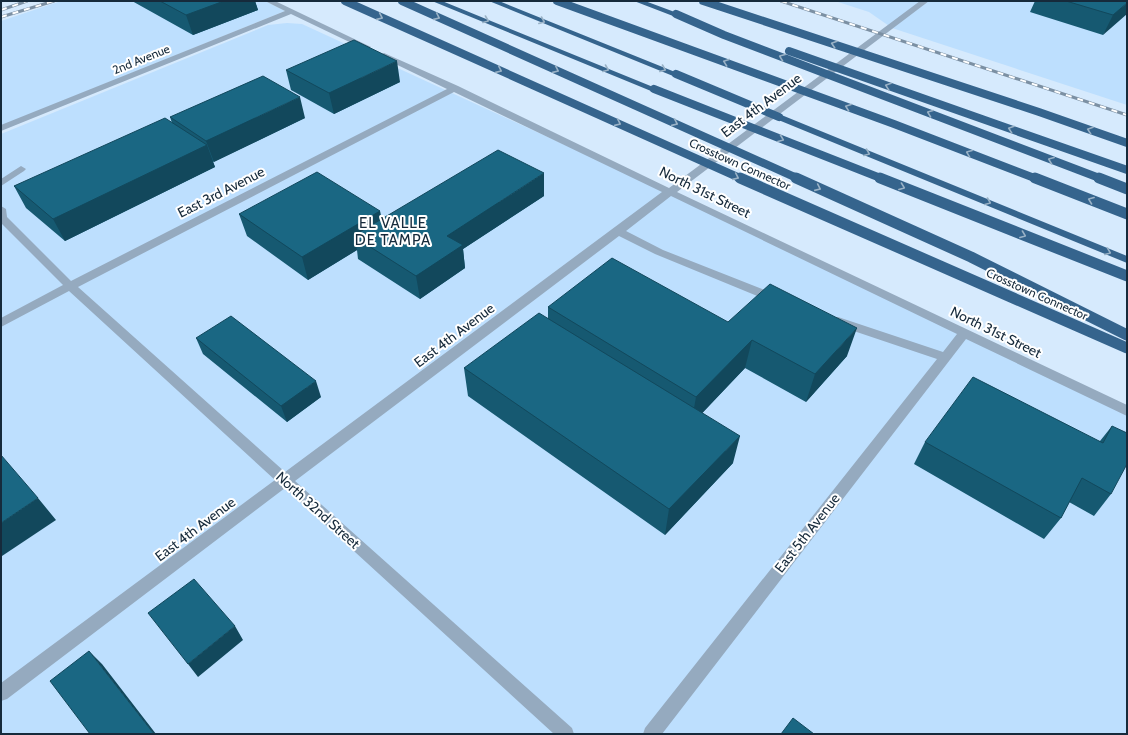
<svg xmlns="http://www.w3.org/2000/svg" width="1128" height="735" font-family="Cabin,sans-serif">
	<rect width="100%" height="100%" fill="#d6eafd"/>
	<path fill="#bddffe" d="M 61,1 L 265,1 L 285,11 L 1,126 L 1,21 Z
		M 835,1 L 1127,1 L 1127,105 L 892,28 L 869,12 Z
		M 287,23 L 302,24 L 765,237 L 1127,413 L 1127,734 L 1,734 L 1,134 L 268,25 Z"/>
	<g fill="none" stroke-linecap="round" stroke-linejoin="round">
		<path fill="#95aabf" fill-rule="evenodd" d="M 265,1 L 275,1 L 371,47 L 367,49 L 364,49 L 291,14 L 1,131 L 1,125 L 285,11 Z
			M 920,1 L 929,1 L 677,192 L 1127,405 L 1127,416 L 966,339 L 662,734 L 643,734 L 645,728 L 937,359 L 830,323 L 828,320 L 830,317 L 838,317 L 943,352 L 957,334 L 671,196 L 626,231 L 663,250 L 780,296 L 782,299 L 780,302 L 772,302 L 655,254 L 619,236 L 295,481 L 572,728 L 574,734 L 554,734 L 285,488 L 7,699 L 1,701 L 1,683 L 275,480 L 69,291 L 1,327 L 1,318 L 63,285 L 1,223 L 1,206 L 6,209 L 7,217 L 71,281 L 447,89 L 381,57 L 380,55 L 384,53 L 458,86 L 669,188 ZM 454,92 L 662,192 L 285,472 L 78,287 Z
			M 21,166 L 26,169 L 24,171 L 1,186 L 1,179 Z"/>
		<path fill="#35648d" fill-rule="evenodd" d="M 432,1 L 442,1 L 658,89 L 654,91 L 651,91 Z
			M 489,1 L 499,1 L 680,74 L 676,76 L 673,76 Z
			M 634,1 L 645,1 L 680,14 L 676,16 L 673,16 Z
			M 779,114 L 1127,256 L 1127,263 L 776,119 L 775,117 Z"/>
		<g stroke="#7c90a3" stroke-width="3">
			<path id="rail" d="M 781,1 L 1127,115
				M 1,10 L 27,1
				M 1,17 L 54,1"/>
		</g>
		<use href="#rail" stroke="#fff" stroke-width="2" stroke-dasharray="6" stroke-linecap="butt"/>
		<path stroke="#35648d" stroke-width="8" d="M 345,1 L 742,179
			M 402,1 L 799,179
			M 557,1 L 894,124 L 1037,179
			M 703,1 L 1039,112 L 1127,143
			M 676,14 L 724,35 L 1102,179
			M 789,51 L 1127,170
			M 676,74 L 779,117
			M 654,89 L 883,179"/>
		<path stroke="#35648d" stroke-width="11" d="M 740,178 L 1127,348
			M 796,178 L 971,257 L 1127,335
			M 880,178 L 1127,276
			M 1035,178 L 1127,214
			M 1099,178 L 1127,189"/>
	</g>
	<path fill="#165971" d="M 132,1 L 255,1 L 258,10 L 193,35 Z
		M 1035,1 L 1127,1 L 1103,35 L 1030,12 Z
		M 286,70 L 400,82 L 334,114 L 291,90 Z
		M 170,117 L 305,118 L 213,162 L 215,167 L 65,241 L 26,208 L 14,186 L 172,123 Z
		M 544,196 L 463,249 L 465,268 L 420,299 L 358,259 L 357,250 L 308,280 L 247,236 L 239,214 L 380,211 L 381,219 Z
		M 548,307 L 728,322 L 847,356 L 806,402 L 745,368 L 702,413 L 733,463 L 665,535 L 468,396 L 464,368 L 548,318 Z
		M 196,338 L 321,397 L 287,422 L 203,354 Z
		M 1112,426 L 1111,494 L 1094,516 L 1069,502 L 1061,518 L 1044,539 L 914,464 L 925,442 L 1100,441 Z"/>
	<path fill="#12485c" d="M 224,1 L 255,1 L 258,10 L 193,35 L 186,15 Z
		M 1127,3 L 1127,14 L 1103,35 L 1113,15 Z
		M 397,61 L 400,82 L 334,114 L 329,93 Z
		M 300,97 L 305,118 L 214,162 L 206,141 Z
		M 207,145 L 215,167 L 65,241 L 53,219 Z
		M 544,173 L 544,196 L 463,249 L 465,268 L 420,299 L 416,276 L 447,236 Z
		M 380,211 L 384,234 L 353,236 L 357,250 L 308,280 L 302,257 Z
		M 857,328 L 847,356 L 806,402 L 815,374 Z
		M 752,340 L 745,368 L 691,425 L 696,397 Z
		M 316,381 L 321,397 L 287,422 L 281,406 Z
		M 740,436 L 733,463 L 665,535 L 669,509 Z
		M 38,498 L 56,520 L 2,556 L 1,555 L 1,523 Z
		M 235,626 L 243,640 L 198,677 L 188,664 Z
		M 89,651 L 102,664 L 156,734 L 154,734 Z"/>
	<path fill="#1a6783" stroke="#12485c" d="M 160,1 L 224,1 L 186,15 Z
		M 1066,1 L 1127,1 L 1127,3 L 1113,15 Z
		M 354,40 L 397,61 L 329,93 L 286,70 Z
		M 263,76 L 300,97 L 206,141 L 170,117 Z
		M 165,118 L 207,145 L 53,219 L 14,186 Z
		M 498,150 L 544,173 L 447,236 L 463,245 L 416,276 L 353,236 Z
		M 317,172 L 380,211 L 302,257 L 239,214 Z
		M 612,258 L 728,322 L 770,284 L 857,328 L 815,374 L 752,340 L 696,397 L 548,307 Z
		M 539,313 L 740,436 L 669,509 L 464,368 Z
		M 231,316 L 316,381 L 281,406 L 196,338 Z
		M 973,377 L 1103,443 L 1112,426 L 1127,433 L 1127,464 L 1111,494 L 1082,478 L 1061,518 L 925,442 Z
		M 1,455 L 38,498 L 1,523 Z
		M 194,579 L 235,626 L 188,664 L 148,613 Z
		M 89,651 L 154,734 L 90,734 L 50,681 Z
		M 793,718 L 814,734 L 781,734 Z"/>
	<defs><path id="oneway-chevron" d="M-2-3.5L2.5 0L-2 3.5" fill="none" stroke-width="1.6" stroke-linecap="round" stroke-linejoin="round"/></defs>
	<g stroke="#9ab2c6">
		<use href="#oneway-chevron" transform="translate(380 17) rotate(24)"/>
		<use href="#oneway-chevron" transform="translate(437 17) rotate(24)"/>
		<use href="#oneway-chevron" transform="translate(486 20) rotate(21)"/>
		<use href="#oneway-chevron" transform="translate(542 21) rotate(22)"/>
		<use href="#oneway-chevron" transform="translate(834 44) rotate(-162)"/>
		<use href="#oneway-chevron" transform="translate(782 57) rotate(-159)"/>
		<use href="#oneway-chevron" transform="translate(726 62) rotate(-160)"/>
		<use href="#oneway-chevron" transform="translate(606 69) rotate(22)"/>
		<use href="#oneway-chevron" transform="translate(663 69) rotate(22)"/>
		<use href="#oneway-chevron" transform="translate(499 70) rotate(24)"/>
		<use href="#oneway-chevron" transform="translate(556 70) rotate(24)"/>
		<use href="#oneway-chevron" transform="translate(888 86) rotate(-161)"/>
		<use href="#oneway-chevron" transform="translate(848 107) rotate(-160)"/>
		<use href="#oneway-chevron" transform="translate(930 113) rotate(-159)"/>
		<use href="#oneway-chevron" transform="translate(618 123) rotate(24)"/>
		<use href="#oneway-chevron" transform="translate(675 123) rotate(24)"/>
		<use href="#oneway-chevron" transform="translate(1011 129) rotate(-161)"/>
		<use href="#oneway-chevron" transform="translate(1090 130) rotate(-161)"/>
		<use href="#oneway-chevron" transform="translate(781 139) rotate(22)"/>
		<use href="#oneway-chevron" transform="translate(867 153) rotate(22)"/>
		<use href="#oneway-chevron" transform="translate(969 153) rotate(-159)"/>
		<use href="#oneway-chevron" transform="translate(1051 160) rotate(-159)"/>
		<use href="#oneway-chevron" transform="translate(736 177) rotate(24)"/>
		<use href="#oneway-chevron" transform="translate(902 187) rotate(21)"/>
		<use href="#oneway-chevron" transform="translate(818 188) rotate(24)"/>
		<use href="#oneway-chevron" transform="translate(1091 200) rotate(-159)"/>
		<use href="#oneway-chevron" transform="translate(988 202) rotate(22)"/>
		<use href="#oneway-chevron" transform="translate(1023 235) rotate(21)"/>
		<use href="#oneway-chevron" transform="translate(1108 252) rotate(22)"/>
	</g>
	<g text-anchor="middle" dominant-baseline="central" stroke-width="4" stroke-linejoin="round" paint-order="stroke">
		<g font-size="12" fill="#162a3b" stroke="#fff">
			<text transform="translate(141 59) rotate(-22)">2nd Avenue</text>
			<text transform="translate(740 164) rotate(24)">Crosstown Connector</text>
			<text transform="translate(1037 294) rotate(24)">Crosstown Connector</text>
		</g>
		<g font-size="14" fill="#162a3b" stroke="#fff">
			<text transform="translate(761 105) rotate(-37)">East 4th Avenue</text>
			<text transform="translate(221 192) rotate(-27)">East 3rd Avenue</text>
			<text transform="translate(705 192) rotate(26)">North 31st Street</text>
			<text transform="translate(996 332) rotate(26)">North 31st Street</text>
			<text transform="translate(454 335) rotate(-37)">East 4th Avenue</text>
			<text transform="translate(318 510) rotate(42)">North 32nd Street</text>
			<text transform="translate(195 529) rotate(-37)">East 4th Avenue</text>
			<text transform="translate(807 533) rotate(-52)">East 5th Avenue</text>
		</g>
		<g font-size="15" letter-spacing="1" fill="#162a3b" stroke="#fff">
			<text x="393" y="223">EL VALLE<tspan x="393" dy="17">DE TAMPA</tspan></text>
		</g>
	</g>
	<rect width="1128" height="735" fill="none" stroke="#162a3b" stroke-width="4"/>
</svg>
